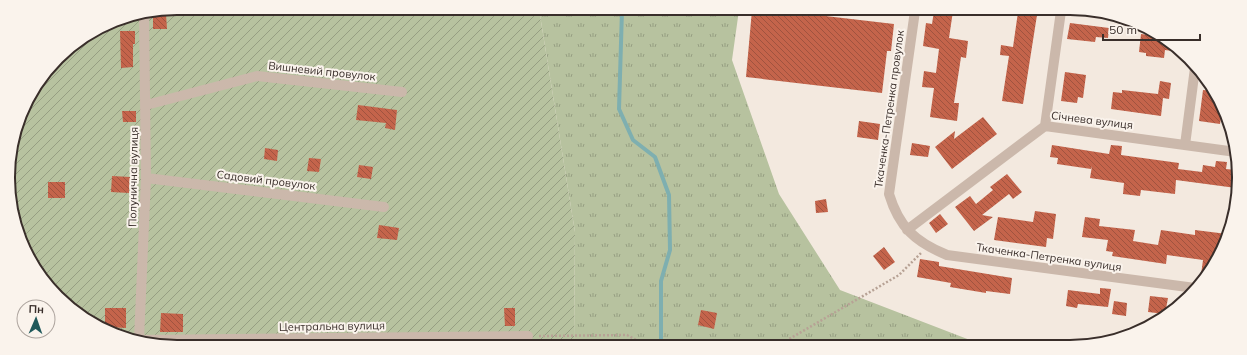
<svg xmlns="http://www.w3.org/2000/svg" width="1247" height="355" font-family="Mulish,sans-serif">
	<defs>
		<pattern id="grass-tufts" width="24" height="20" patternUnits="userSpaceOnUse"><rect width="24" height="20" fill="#b7c29f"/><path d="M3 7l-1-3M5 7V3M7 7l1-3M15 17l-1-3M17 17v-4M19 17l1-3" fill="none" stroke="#969e82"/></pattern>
		<pattern id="garden-furrows" width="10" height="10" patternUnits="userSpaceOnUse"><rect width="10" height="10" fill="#b7c29f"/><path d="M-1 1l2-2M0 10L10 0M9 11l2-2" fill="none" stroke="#969e82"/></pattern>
		<pattern id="building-back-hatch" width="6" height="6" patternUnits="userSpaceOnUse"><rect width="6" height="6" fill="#c4644b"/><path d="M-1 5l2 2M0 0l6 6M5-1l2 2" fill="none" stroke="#a0533f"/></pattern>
	</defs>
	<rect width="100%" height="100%" fill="#f3e9df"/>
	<path fill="url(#grass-tufts)" d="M 539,9 L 739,10 L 732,60 L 779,194 L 840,290 L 983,345 L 574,345 L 575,232 Z"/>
	<path fill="url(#garden-furrows)" d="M 178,8 L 539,9 L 575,232 L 574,345 L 145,344 L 93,324 L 43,281 L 14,222 L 8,166 L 25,103 L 66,50 L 113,21 Z"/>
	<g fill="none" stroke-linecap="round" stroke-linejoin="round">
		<path stroke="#7eafb0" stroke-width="4" d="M 622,10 L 619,109 L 633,140 L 655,157 L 669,195 L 670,250 L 661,281 L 661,345"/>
	</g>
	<path fill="url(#building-back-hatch)" d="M 752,10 L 774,10 L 894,24 L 891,51 L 887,51 L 882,93 L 746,77 Z
		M 934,11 L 953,11 L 949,38 L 968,41 L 966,58 L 961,57 L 954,103 L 959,103 L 957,121 L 930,117 L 934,88 L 922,87 L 924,71 L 936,73 L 939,49 L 923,46 L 926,23 L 932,24 Z
		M 1018,12 L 1037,15 L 1023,104 L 1002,101 L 1009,56 L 1000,55 L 1001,45 L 1013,47 Z
		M 153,14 L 166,14 L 167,29 L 153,29 Z
		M 1070,23 L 1109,28 L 1108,38 L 1096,37 L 1095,42 L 1067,39 Z
		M 120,31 L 135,31 L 135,44 L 133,44 L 133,67 L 121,68 Z
		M 1141,34 L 1164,37 L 1180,52 L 1165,50 L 1164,58 L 1146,56 L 1146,53 L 1139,52 Z
		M 1065,72 L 1086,75 L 1083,98 L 1078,97 L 1077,103 L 1061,101 Z
		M 1160,81 L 1171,83 L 1169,99 L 1163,98 L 1161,116 L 1111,109 L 1113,92 L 1122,93 L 1122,90 L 1158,94 Z
		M 1203,90 L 1214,91 L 1222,112 L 1220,124 L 1199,121 Z
		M 358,105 L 397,110 L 395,130 L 385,128 L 386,123 L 356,120 Z
		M 122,111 L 136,111 L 136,122 L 123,122 Z
		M 983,117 L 997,134 L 952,169 L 935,147 L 955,131 L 954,139 Z
		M 859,121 L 880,124 L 878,140 L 857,137 Z
		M 912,143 L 930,146 L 928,157 L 910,155 Z
		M 1052,145 L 1109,154 L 1111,145 L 1122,146 L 1121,155 L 1179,163 L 1178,169 L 1202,172 L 1203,165 L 1215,167 L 1216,161 L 1227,162 L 1226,169 L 1236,170 L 1236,188 L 1176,180 L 1175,194 L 1141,190 L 1140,196 L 1123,194 L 1124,183 L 1090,178 L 1092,166 L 1091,169 L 1057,164 L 1058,158 L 1050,157 Z
		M 265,148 L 278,150 L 277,161 L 264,159 Z
		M 309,158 L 321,159 L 319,172 L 307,171 Z
		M 359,165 L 373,167 L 371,179 L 357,177 Z
		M 1007,174 L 1022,192 L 1013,199 L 1009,194 L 982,215 L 993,217 L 974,231 L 955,207 L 970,196 L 976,204 L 993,190 L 990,187 Z
		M 112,176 L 130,177 L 129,193 L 111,192 Z
		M 48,182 L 65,182 L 65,198 L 48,198 Z
		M 826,199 L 828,212 L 816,213 L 815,201 Z
		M 1035,211 L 1056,214 L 1053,239 L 1047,238 L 1046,247 L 994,240 L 998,217 L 1033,222 Z
		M 940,214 L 948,224 L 936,233 L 929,223 Z
		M 1085,217 L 1100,219 L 1099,226 L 1135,230 L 1133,241 L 1158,245 L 1161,230 L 1195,235 L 1195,230 L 1227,234 L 1219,255 L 1215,255 L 1214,265 L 1200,282 L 1203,260 L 1167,255 L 1166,264 L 1112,256 L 1113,252 L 1106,251 L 1108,240 L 1082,237 Z
		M 379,225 L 399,228 L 397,240 L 377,238 Z
		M 884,247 L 895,262 L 884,270 L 873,256 Z
		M 920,259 L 939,262 L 939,266 L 1012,278 L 1010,294 L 986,291 L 986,293 L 950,287 L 951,283 L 917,277 Z
		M 1100,288 L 1111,289 L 1108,307 L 1078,304 L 1077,308 L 1066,306 L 1068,290 L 1100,294 Z
		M 1150,296 L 1168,298 L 1165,314 L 1148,312 Z
		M 1114,301 L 1127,303 L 1126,316 L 1112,314 Z
		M 105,308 L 126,308 L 126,328 L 105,327 Z
		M 504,308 L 515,308 L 515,326 L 505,326 Z
		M 701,310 L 717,313 L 714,329 L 698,325 Z
		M 161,313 L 183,314 L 183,332 L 160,332 Z"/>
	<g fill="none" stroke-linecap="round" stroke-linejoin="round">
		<path stroke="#b7a295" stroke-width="2.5" stroke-dasharray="2 2" stroke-linecap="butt" d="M 539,336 L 627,335 L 636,340 L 638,345
			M 779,345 L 899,275 L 921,253"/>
		<path stroke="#cbb8ab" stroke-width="10" d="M 915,11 L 889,194 C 899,227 915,242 947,255 L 1195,288
			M 146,105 L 257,76 L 402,92
			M 1045,126 L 1061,11
			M 1185,145 L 1195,68
			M 146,178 L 384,207
			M 907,230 L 1045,126 L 1236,152
			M 135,340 L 528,336
			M 139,340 L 146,178 L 144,15"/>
	</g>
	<g text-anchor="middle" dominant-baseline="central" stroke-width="4" stroke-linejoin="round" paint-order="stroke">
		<g font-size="11" fill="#392e2a" stroke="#faf3ec">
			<text transform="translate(322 71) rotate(6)">Вишневий провулок</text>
			<text transform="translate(889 109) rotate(-82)">Ткаченка-Петренка провулок</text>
			<text transform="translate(1092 120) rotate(7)">Січнева вулиця</text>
			<text transform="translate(133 177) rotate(-89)">Полунична вулиця</text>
			<text transform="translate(266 180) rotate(7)">Садовий провулок</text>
			<text transform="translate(1049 257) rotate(8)">Ткаченка-Петренка вулиця</text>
			<text transform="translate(332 326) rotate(-1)">Центральна вулиця</text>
		</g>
	</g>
	<path d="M0 0H1247V355H0ZM177 15H1070A162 162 0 0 1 1232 177V178A162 162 0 0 1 1070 340H177A162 162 0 0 1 15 178V177A162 162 0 0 1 177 15Z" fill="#faf3ec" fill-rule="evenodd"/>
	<path fill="none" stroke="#392e2a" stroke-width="2" d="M177 15H1070A162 162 0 0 1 1232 177V178A162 162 0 0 1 1070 340H177A162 162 0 0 1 15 178V177A162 162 0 0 1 177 15Z"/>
	<g transform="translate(36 319) rotate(2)"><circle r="19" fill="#faf3ec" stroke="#ada49e"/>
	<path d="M0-3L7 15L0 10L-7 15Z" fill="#1f585a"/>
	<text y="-6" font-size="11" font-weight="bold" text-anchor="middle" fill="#392e2a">Пн</text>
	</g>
	<path d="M1103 34v6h97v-6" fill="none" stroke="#392e2a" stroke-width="2"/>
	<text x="1109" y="34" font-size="12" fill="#392e2a" stroke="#faf3ec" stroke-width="3" paint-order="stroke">50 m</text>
</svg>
